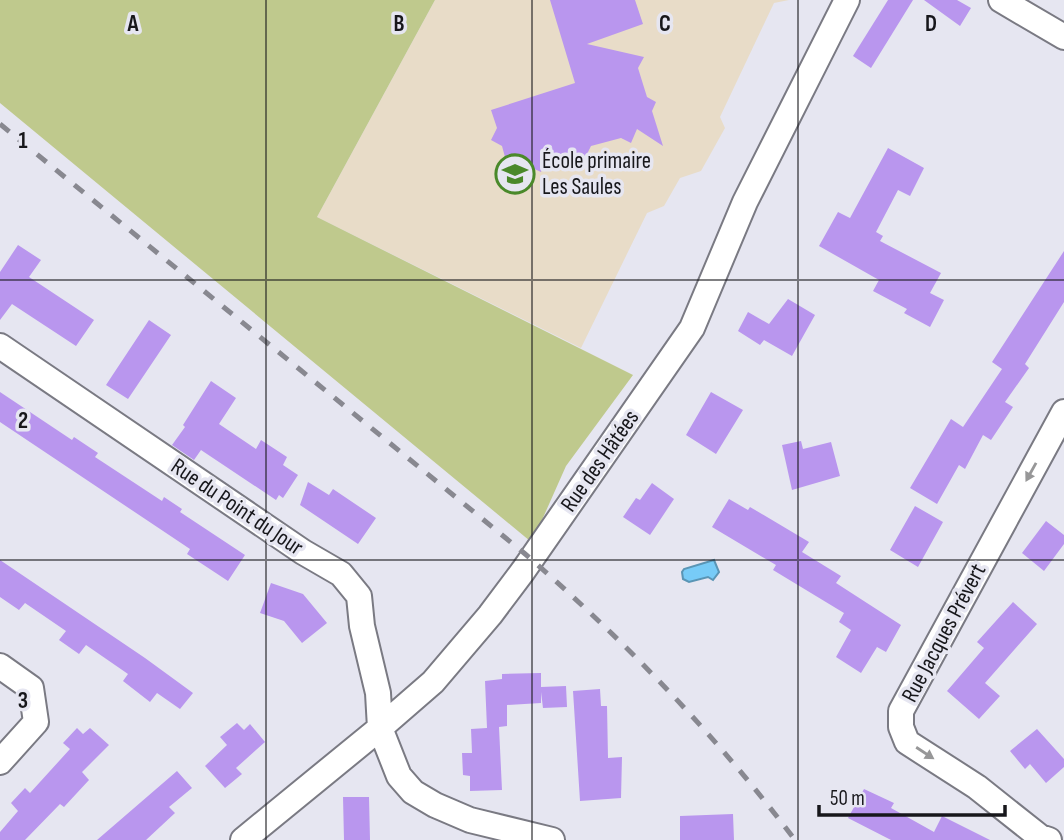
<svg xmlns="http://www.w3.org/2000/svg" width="1064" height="840" font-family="'Sofia Sans Condensed',sans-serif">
	<rect width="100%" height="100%" fill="#e6e6f1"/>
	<path fill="#e8dcc8" d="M 435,0 L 789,0 L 774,3 L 720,117 L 725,128 L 701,171 L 680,178 L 664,206 L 647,213 L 581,348 L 317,217 Z"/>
	<path fill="#bfc98d" d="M 0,0 L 435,0 L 317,217 L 633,375 L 566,466 L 542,520 L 530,541 L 0,103 Z"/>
	<path fill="#77cbf7" stroke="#5a95b5" stroke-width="2" d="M 714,560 L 719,572 L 713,580 L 708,577 L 689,582 L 683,579 L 682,572 L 684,569 Z"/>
	<path fill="#b996ee" d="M 550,0 L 635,0 L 643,24 L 587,44 L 644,57 L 638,68 L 647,97 L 656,102 L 652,111 L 663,146 L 637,129 L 631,143 L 621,138 L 591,146 L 585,158 L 573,152 L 545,161 L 541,172 L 530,167 L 509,172 L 502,146 L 491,140 L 497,128 L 491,110 L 575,83 Z
		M 888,0 L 913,0 L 871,68 L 853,56 Z
		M 924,0 L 957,0 L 971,8 L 960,26 Z
		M 888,148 L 924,168 L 910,196 L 898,190 L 876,232 L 883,236 L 880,241 L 941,273 L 930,293 L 944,300 L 930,327 L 904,313 L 907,309 L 873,291 L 879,280 L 819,246 L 838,212 L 850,218 Z
		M 18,245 L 41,260 L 29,277 L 94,320 L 76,346 L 12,304 L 0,320 L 0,272 Z
		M 1064,251 L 1064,302 L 1025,364 L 1029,368 L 1005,402 L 1013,407 L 991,440 L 983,435 L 965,469 L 959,465 L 937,504 L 910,488 L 951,419 L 963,427 L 1002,369 L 992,362 Z
		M 788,299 L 815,315 L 792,356 L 764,340 L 760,345 L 738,331 L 748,312 L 769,324 Z
		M 149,320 L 171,335 L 128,399 L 106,385 Z
		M 211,381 L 236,398 L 219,424 L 256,449 L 261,440 L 287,457 L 283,465 L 298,475 L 283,498 L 279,495 L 276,500 L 201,450 L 194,460 L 172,445 L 185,427 L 183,425 Z
		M 0,392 L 72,440 L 74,437 L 98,453 L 95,457 L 162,501 L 164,497 L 182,509 L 180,512 L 245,555 L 228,581 L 187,554 L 190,549 L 0,422 Z
		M 711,392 L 743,410 L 716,454 L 686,435 Z
		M 801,441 L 803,449 L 831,442 L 840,476 L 792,490 L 782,445 Z
		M 308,482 L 329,495 L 333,489 L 376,518 L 358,544 L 300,505 Z
		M 652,483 L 674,499 L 650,535 L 623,517 L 636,498 L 640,500 Z
		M 729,499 L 748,510 L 750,507 L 809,542 L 802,552 L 841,576 L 836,583 L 901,625 L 886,652 L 877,647 L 861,673 L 836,657 L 851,630 L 839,622 L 844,613 L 773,570 L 776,565 L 712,527 Z
		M 915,506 L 943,522 L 918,567 L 890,550 Z
		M 1046,521 L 1064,535 L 1064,544 L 1044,571 L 1022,553 Z
		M 0,560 L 145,658 L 193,693 L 180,709 L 157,693 L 150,702 L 123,681 L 128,674 L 86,645 L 79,654 L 59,640 L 66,631 L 25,603 L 19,610 L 0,597 Z
		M 271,583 L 303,594 L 327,623 L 302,643 L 284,621 L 260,613 Z
		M 1013,602 L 1037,624 L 985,683 L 1000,696 L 979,719 L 947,691 L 984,648 L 977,642 Z
		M 541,673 L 541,687 L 566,686 L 567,707 L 543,708 L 541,692 L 541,703 L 507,705 L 507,726 L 499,727 L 502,790 L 470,791 L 470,776 L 463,775 L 462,753 L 472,753 L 471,729 L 487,728 L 485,681 L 502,679 L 502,674 Z
		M 600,689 L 601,706 L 607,706 L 608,758 L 622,757 L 621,798 L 580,801 L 573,691 Z
		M 237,723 L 244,730 L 250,724 L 265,742 L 236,768 L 242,774 L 225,788 L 205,766 L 227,745 L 220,737 Z
		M 77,728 L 83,734 L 90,728 L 109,745 L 82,772 L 89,780 L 64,807 L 60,804 L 25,840 L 0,840 L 0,832 L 18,811 L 11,803 L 25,788 L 30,793 L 70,749 L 63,743 Z
		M 1037,729 L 1064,759 L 1064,767 L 1046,783 L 1030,764 L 1025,769 L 1010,751 Z
		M 177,771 L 192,788 L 169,807 L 175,813 L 146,840 L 97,840 Z
		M 864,789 L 894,803 L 891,808 L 934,832 L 942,816 L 990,840 L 891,840 L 848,818 Z
		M 343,797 L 369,797 L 370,840 L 344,840 Z
		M 733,814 L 734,840 L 680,840 L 680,816 Z"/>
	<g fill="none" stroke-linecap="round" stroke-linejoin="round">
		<g stroke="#7a7a83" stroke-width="28">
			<path id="minor" d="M 1001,0 L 1064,37
				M 0,346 L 303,552 L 341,574 L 359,596 L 362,626 L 378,693 L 380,728 L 399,776 L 413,792 L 435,805 L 470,820 L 552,840
				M 0,666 L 31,688 L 36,722 L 0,762
				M 243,840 L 380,728 L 433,682 L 490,615 L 523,571 L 692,328 L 745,202 L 847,0
				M 1049,840 L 1040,837 L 977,787 L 907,742 L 901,727 L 901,711 L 1064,412"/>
		</g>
		<use href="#minor" stroke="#fff" stroke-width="24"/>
		<path stroke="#888890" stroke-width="5" stroke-dasharray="12 12" stroke-linecap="butt" d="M 0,124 L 524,553 C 624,640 715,734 795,840"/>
	</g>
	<defs><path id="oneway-solid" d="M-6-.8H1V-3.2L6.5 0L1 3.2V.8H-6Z" transform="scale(1.75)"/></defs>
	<g fill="#979798">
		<use href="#oneway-solid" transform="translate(1031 472) rotate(119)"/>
		<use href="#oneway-solid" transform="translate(925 753) rotate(33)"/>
	</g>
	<path fill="none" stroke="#17171b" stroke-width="2" stroke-opacity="0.55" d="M 266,0 L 266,840M 532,0 L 532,840M 798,0 L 798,840M 0,280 L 1064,280M 0,560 L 1064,560"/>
	<defs>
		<g id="school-ring" transform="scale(2.0125)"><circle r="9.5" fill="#e6e6f1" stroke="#4a892a" stroke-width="1.5"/><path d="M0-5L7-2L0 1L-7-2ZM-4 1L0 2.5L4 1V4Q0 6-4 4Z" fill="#4a892a"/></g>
	</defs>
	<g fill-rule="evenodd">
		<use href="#school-ring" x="515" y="174"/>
	</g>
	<g text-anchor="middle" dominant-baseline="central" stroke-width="7" stroke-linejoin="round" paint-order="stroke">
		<g font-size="23" fill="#17171b" stroke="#e6e6f1" text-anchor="start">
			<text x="542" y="161">École primaire<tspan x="542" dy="26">Les Saules</tspan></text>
		</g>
		<g font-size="23" fill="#17171b" stroke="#e6e6f1">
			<text transform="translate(600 461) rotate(-55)">Rue des Hâtées</text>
			<text transform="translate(237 507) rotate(34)">Rue du Point du Jour</text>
			<text transform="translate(944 633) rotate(-62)">Rue Jacques Prévert</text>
		</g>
	</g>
	<g font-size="23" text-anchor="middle" font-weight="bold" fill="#17171b" stroke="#e6e6f1" stroke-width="7" stroke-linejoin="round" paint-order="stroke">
		<text x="133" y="31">A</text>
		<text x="399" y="31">B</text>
		<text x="665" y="31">C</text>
		<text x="931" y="31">D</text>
		<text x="23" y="148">1</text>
		<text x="23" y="428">2</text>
		<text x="23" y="708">3</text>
	</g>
	<path d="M819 805v10h186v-10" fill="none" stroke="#17171b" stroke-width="3.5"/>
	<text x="830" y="805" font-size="21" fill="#17171b" stroke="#e6e6f1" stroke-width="5" paint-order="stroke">50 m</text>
</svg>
